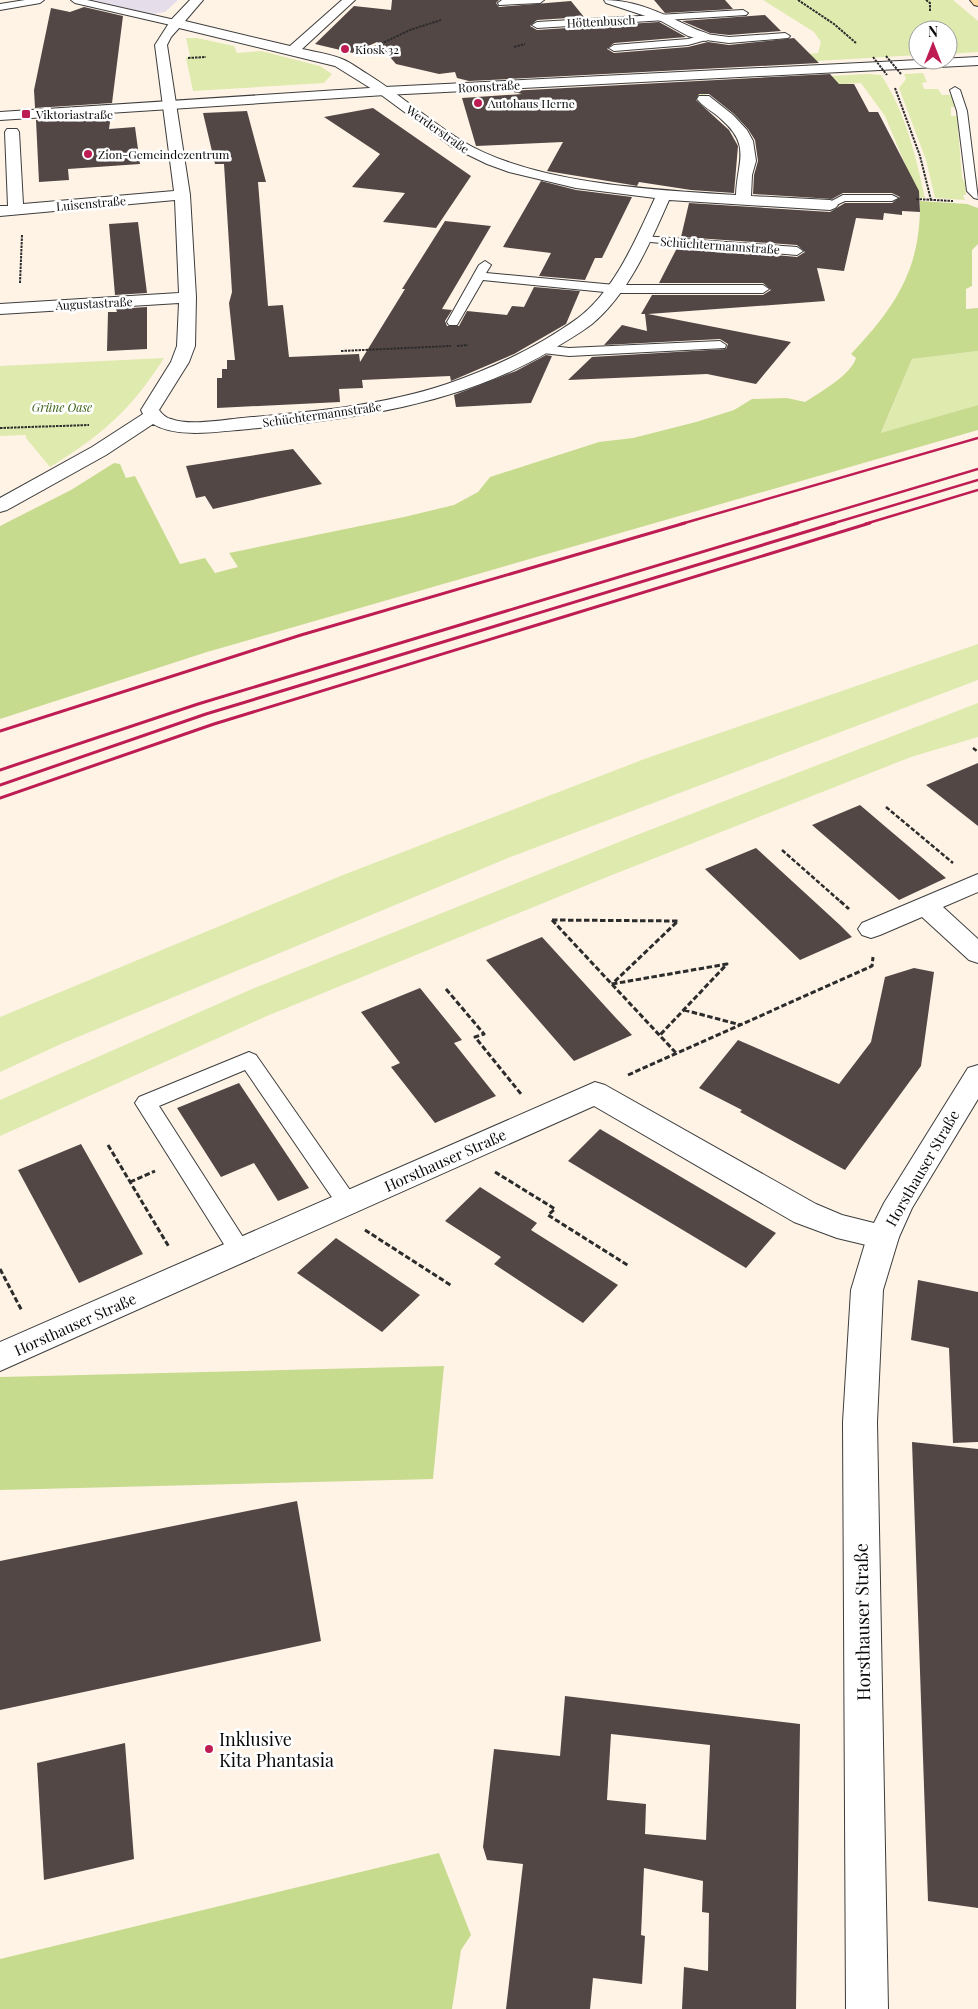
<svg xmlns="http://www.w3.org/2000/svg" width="978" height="2009" font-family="'Playfair Display',serif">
	<rect width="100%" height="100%" fill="#fff3e6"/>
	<path fill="#e5ddea" d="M 92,0 L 178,0 L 165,12 L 152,14 Z"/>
	<path fill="#dfeaaf" d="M 763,0 L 953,0 L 978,21 L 978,52 L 948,54 L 948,30 L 918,30 L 918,55 L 616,73 L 818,53 L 821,42 L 814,32 Z
		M 186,38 L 197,38 L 234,46 L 237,53 L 261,51 L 320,66 L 332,74 L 324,83 L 193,91 L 186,58 L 190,56 Z
		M 923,73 L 927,82 L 922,83 L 924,89 L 938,89 L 942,95 L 952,95 L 957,107 L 951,107 L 951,116 L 957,116 L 962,178 L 965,183 L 966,195 L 963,195 L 965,200 L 935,198 L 926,160 L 899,88 L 906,79 L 904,74 Z
		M 867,74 L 881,75 C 905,111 916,156 925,198 L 913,197 L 905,164 L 885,116 L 861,83 L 704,92 L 707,96 L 700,96 L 696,92 L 778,79 Z
		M 978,351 L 978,405 L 881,434 L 912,359 Z
		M 164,358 C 132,409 101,436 50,467 L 26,438 L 26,435 L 0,436 L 0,366 Z
		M 978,644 L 978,680 L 508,858 L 61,1044 L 0,1072 L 0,1017 L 343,875 L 647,758 Z
		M 978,703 L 978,737 L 911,757 L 602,879 L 267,1016 L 0,1136 L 0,1100 L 252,989 L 629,838 Z"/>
	<path fill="#c7db8e" d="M 920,201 L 967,204 L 978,208 L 978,244 L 972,250 L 972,286 L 966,289 L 966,309 L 978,308 L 978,351 L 912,359 L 881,433 L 978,405 L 978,430 L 207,652 L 0,719 L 0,526 L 71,490 L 114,463 L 120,464 L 126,478 L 135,476 L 180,564 L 205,558 L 215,573 L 238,567 L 229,553 L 404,517 L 454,505 L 478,492 L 490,477 L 599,442 L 633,438 L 696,422 L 734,410 L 752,399 L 787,398 L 805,402 C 819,393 851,375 856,358 L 851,354 C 896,306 921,269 920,201 Z
		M 444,1366 L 433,1479 L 0,1490 L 0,1377 Z
		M 439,1853 L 471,1935 L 461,1950 L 452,2009 L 0,2009 L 0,1959 Z"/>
	<path fill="#534746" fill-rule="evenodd" d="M 392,0 L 499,0 L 496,3 L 499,7 L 571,1 L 584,17 L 537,20 L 530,26 L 537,30 L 659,22 L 686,37 L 614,43 L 607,49 L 614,53 L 688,47 L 708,42 L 729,45 L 794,38 L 819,63 L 469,81 L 457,78 L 455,72 L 439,74 L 396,64 L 377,42 L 353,53 L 315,44 L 354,6 L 391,10 Z
		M 654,0 L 725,0 L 733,9 L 665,13 Z
		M 84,7 L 123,16 L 112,103 L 35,108 L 34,90 L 51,8 L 70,12 Z
		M 765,15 L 781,31 L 729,35 L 710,33 L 682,21 Z
		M 830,74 L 839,84 L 854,84 L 869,112 L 878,112 L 919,191 L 920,212 L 902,211 L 902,215 L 884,213 L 883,220 L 856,218 L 844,271 L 817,268 L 825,301 L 648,314 L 791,342 L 756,384 L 707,374 L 568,380 L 592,357 L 726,349 L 728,344 L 720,339 L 604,345 L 622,325 L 647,331 L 645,314 L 641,314 L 652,295 L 763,295 L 771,290 L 763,283 L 659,283 L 678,246 L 797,257 L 805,252 L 797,245 L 681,237 L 689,203 L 830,212 L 845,203 L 892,203 L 900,197 L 892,193 L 843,193 L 832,199 L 753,194 L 754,175 L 758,161 L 755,140 L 748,129 L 734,114 L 709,94 L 699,94 L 696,100 L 729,130 L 738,146 L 734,193 L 691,190 L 639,182 L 637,186 L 632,185 L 547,171 L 563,142 L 476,146 L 462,98 L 522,94 L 509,91 Z
		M 373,108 L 471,176 L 436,228 L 383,222 L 405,193 L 352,187 L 380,154 L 324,117 Z
		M 247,111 L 266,182 L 258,182 L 268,306 L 283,305 L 289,357 L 359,354 L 360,362 L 405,289 L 402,289 L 445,221 L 491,226 L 442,309 L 452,310 L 445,321 L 447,326 L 459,326 L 467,311 L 507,315 L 512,306 L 524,307 L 534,287 L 580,291 L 566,324 L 514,354 L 451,381 L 450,376 L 362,380 L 363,388 L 339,389 L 340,402 L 217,408 L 217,378 L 222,378 L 222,369 L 227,369 L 227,360 L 235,360 L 229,303 L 232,292 L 224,164 L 215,164 L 203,113 Z
		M 111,115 L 109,129 L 135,127 L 140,164 L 68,169 L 69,180 L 39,182 L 36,120 Z
		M 541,181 L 576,190 L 632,197 L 602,258 L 595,258 L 585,280 L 539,276 L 551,253 L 503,247 Z
		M 138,222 L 147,293 L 115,295 L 109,224 Z
		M 147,307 L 147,349 L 107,351 L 108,312 L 117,312 L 116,309 Z
		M 546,355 L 552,356 L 531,403 L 456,407 L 454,395 L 516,371 Z
		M 293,449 L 322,484 L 213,509 L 205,496 L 196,498 L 186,466 Z
		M 978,763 L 978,826 L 926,785 Z
		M 860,805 L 887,828 L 946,878 L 899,900 L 812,825 Z
		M 756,848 L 841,926 L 852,937 L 800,960 L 705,869 Z
		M 542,937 L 615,1017 L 632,1035 L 574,1061 L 486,960 Z
		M 914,968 L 934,972 L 921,1066 L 845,1170 L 740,1112 L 742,1110 L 699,1088 L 738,1040 L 839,1084 L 871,1042 L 885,977 Z
		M 420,988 L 462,1040 L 454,1043 L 496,1096 L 435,1123 L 391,1067 L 400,1063 L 361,1012 Z
		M 239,1083 L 309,1188 L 278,1201 L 254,1163 L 221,1177 L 177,1108 Z
		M 600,1129 L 715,1197 L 776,1233 L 746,1268 L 568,1161 Z
		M 81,1144 L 143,1254 L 79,1283 L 18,1170 Z
		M 480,1187 L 537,1223 L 531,1230 L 618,1285 L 583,1323 L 494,1264 L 501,1257 L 445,1221 Z
		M 336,1238 L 420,1295 L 382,1332 L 297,1273 Z
		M 918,1280 L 978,1292 L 978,1442 L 953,1443 L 949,1348 L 911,1340 Z
		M 912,1442 L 978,1449 L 978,1908 L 928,1901 Z
		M 297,1501 L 321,1641 L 0,1710 L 0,1561 Z
		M 565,1696 L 800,1724 L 796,2009 L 682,2009 L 684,1967 L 708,1971 L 709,1913 L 702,1912 L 703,1881 L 644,1868 L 641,1935 L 645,1936 L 642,1984 L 593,1978 L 590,2009 L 506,2009 L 523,1864 L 487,1860 L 483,1847 L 494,1749 L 560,1756 ZM 611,1734 L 710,1745 L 706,1840 L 645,1834 L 646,1804 L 607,1800 Z
		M 125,1743 L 134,1859 L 44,1880 L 37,1763 Z"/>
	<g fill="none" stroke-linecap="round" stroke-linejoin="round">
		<g stroke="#3d3d3d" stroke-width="2">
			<path id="service" d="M 25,0 L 44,0 L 40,3 L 0,10 L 0,4 Z
				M 71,0 L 87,0 L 175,20 L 180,23 L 175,26 L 75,3 Z
				M 502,0 L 544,0 L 540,3 L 499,5 L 498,3 Z
				M 743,10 L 748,13 L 746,15 L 537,28 L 532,25 L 537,22 Z
				M 785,33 L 790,36 L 788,38 L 729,43 L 706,40 L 688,45 L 614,51 L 609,48 L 614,45 L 688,39 L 706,34 L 729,37 Z
				M 955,87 L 960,90 L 967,111 L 978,199 L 974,198 L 967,191 L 957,111 L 950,90 Z
				M 843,195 L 892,195 L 898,198 L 892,201 L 845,201 L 830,208 L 824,205 Z
				M 643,236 L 797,247 L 803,251 L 797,255 L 639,241 L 637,239 L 639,237 Z
				M 485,261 L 491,265 L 486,273 L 615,285 L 763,285 L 769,289 L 763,293 L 615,293 L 483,280 L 457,325 L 449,325 L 447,322 L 479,265 Z
				M 720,341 L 726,345 L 725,348 L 569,356 L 543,353 L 537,349 L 543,345 L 569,348 Z
				M 249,1052 L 256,1055 L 359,1203 L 356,1209 L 348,1212 L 340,1209 L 245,1070 L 159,1106 L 248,1245 L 251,1251 L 248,1257 L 240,1260 L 232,1257 L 135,1103 L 139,1097 Z"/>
		</g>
		<g stroke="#3d3d3d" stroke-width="2">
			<path id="minor" d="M 190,0 L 203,0 L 185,21 L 290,46 L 342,0 L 355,0 L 302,49 C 316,52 330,54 342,59 C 352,63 360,70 369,75 C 401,95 429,121 462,141 C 533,184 654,190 736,195 C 737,161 752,146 721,119 C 714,112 703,107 697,99 L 699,96 L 709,96 L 733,115 L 747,130 L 753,141 L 756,161 L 752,175 L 751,196 L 830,200 L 835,202 L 838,205 L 835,208 L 830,210 L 669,200 C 650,243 629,293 592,324 C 579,334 564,342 550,351 C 459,405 353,419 249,429 C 222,431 177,439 153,424 L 106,455 L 7,510 L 0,512 L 0,498 L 92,447 L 143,414 L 141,410 L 171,362 L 177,346 L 179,303 L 0,314 L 0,304 L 179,293 L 175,200 L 0,216 L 0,206 L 8,206 L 5,132 L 7,129 L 17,129 L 19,132 L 23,204 L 174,191 L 155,45 L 171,20 ZM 179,28 L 335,66 L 380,94 L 452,147 L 487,164 L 509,172 L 576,188 L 655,198 C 636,239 615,290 578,318 C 538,347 493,368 447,384 C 381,406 311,412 242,418 C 222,420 189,426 171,419 C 166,418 162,414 159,410 L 189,362 L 195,346 L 196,297 L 190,195 L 167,45 L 171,37 Z
				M 604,0 C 637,0 666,15 695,29 C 701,32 708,32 712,37 L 706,41 L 688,36 L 661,21 L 606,3 Z
				M 978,874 L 978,892 L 943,907 L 978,939 L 978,963 L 969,960 L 922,917 L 880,935 L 871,938 L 862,935 L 858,929 L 862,923 Z
				M 595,1082 L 605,1085 L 816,1204 L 842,1215 L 894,1228 L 899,1237 L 894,1246 L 883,1249 L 837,1238 L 794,1222 L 594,1106 L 0,1371 L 0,1342 Z"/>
		</g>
		<g stroke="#3d3d3d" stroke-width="2">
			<path id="tertiary" d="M 978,57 L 978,65 L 385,95 L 0,120 L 0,112 L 385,87 Z
				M 978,1065 L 978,1099 L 912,1208 L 899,1237 L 883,1290 L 877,1422 L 888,2009 L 846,2009 L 843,1422 L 851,1290 L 867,1237 L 884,1203 L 968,1068 Z"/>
		</g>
		<g stroke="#2c2c2c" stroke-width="2">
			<path id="secondary" d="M 970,0 L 978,0 L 978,6 L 974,5 Z"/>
		</g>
		<path stroke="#2c2c2c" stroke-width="2" stroke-dasharray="2.5 1" stroke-linecap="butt" d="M 798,0 L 834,24 L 856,43
			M 926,0 L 930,3 L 930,11
			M 514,47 L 525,44
			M 368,50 L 410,30 L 441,20
			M 188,58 L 206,57
			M 895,88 L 920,156 L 931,200
			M 916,199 L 953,201
			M 20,283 L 22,235
			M 457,346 L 468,345
			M 341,351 L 451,346
			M 0,428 L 89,425"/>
		<path stroke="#2c2c2c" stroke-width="2.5" stroke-dasharray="4.5 2" stroke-linecap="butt" d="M 973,748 L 978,752
			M 886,807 L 953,863
			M 782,850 L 841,902"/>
		<path stroke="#2c2c2c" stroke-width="3" stroke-dasharray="5.5 2.5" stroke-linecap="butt" d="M 840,901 L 849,909
			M 552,920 L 678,921 L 612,984
			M 552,920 L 677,1054
			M 612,984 L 727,964 L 660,1035
			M 446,989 L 484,1034 L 475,1037 L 521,1094
			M 684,1010 L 741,1025
			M 628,1075 L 872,966 L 873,957
			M 108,1145 L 169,1247
			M 495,1172 L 555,1209 L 548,1215 L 629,1266
			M 130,1182 L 155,1171
			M 365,1230 L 452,1286
			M 0,1269 L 22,1311"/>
		<use href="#service" fill="#fff" fill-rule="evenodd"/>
		<use href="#minor" fill="#fff" fill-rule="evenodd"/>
		<use href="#tertiary" fill="#fff" fill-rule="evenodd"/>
		<use href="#secondary" fill="#ffdaa1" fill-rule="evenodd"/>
		<path stroke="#be1d53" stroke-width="2.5" d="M 681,524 L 978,438
			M 794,524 L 978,469
			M 831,524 L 978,480
			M 865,524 L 978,490"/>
		<path stroke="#be1d53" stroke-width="3" d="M 0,731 L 301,635 L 685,523
			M 0,770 L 198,704 L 798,523
			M 0,785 L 206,714 L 835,523
			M 0,798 L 214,724 L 870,523"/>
		<path stroke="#2c2c2c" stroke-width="2" stroke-dasharray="2.5 1" stroke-linecap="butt" d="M 886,56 L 901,74
			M 873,57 L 887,75"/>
	</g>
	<g fill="#be1d53" stroke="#fff" stroke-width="2">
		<circle cx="345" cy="49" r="5"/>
		<circle cx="478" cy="103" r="5"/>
		<rect x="21" y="109" width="10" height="10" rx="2.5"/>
		<circle cx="88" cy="154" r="5"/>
		<circle cx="209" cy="1749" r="5"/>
	</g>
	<g text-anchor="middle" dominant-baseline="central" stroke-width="5" stroke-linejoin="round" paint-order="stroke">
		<g font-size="12" fill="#0a0a0a" stroke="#fff">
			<text transform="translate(601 21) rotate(-3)">Höttenbusch</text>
			<text transform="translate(489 86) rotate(-3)">Roonstraße</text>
			<text transform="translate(438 129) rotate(35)">Werderstraße</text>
			<text transform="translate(91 203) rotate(-5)">Luisenstraße</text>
			<text transform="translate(720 245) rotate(4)">Schüchtermannstraße</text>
			<text transform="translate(94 303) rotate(-3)">Augustastraße</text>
			<text transform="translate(322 414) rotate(-8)">Schüchtermannstraße</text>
		</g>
		<g font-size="12" fill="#0a0a0a" stroke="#fff" text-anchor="start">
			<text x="355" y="49">Kiosk 32</text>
			<text x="488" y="103">Autohaus Herne</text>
			<text x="36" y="114">Viktoriastraße</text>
			<text x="98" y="154">Zion-Gemeindezentrum</text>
		</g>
		<g font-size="12" font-style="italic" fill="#3d6319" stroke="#fff">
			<text x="62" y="407">Grüne Oase</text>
		</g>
		<g font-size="15" fill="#0a0a0a" stroke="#fff">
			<text transform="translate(445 1160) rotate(-24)">Horsthauser Straße</text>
			<text transform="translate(922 1168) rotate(-60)">Horsthauser Straße</text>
			<text transform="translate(75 1324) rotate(-24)">Horsthauser Straße</text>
		</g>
		<g font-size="18" fill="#0a0a0a" stroke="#fff">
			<text transform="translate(862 1622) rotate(-91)">Horsthauser Straße</text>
		</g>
		<g font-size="18" fill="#0a0a0a" stroke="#fff" text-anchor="start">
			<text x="219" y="1739">Inklusive<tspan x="219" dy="21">Kita Phantasia</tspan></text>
		</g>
	</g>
	<g transform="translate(933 45)"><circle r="24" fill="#ffffff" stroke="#9d9d9d"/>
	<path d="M0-4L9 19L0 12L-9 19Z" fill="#be1d53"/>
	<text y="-8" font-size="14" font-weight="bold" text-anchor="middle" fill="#0a0a0a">N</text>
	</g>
</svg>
